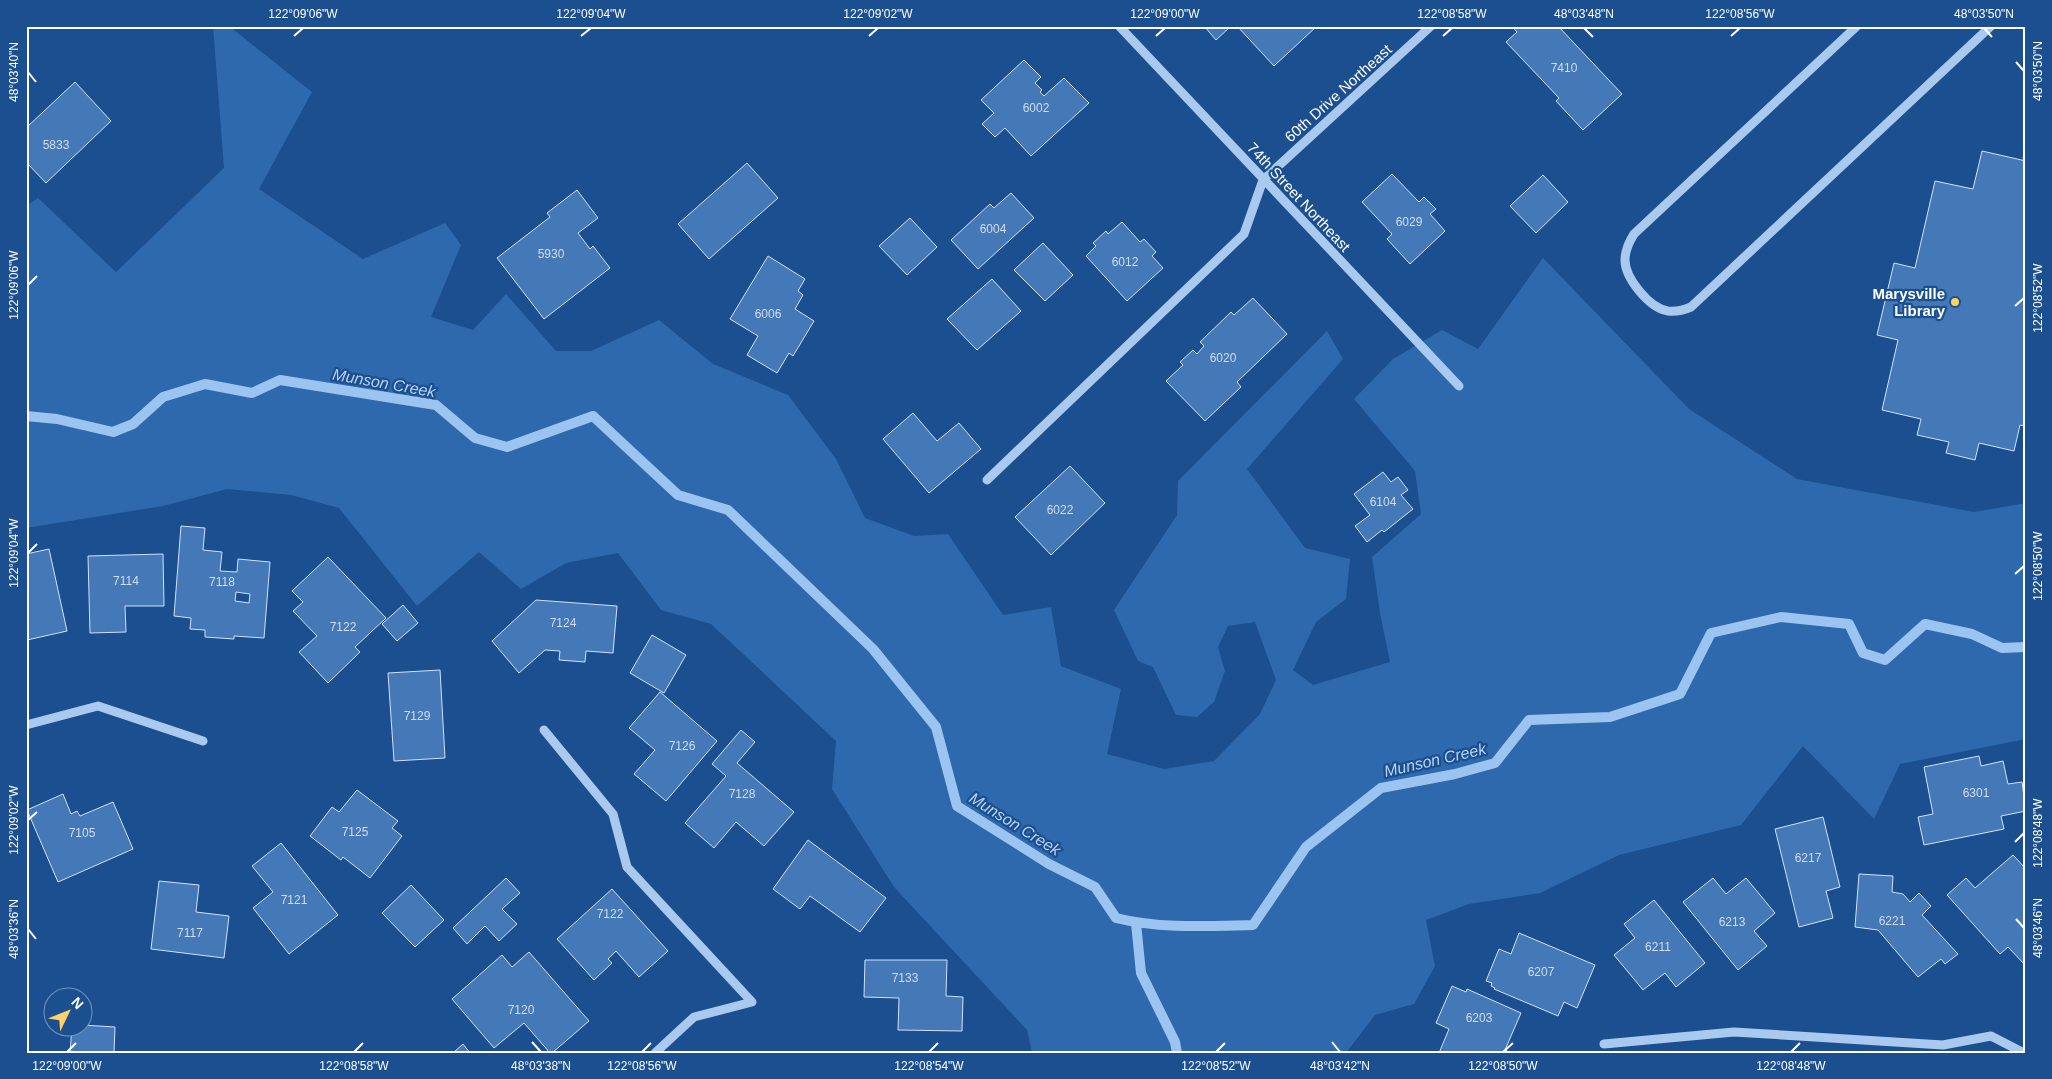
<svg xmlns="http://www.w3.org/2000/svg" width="2052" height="1079" font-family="Arial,sans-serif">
	<rect width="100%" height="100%" fill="#1b4f8f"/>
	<path fill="#2e69ad" d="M 213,26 L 229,26 L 312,92 L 259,189 L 363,259 L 445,223 L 461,245 L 431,317 L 473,330 L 506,294 L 556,351 L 591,351 L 659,320 L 713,364 L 788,395 L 836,459 L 865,518 L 914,536 L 948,534 L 1003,615 L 1051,607 L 1061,666 L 1121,689 L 1107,754 L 1164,769 L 1214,761 L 1260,714 L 1276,680 L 1255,622 L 1228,626 L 1218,647 L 1225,671 L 1214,702 L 1197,717 L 1176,715 L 1153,667 L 1138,661 L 1114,610 L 1177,515 L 1178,481 L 1327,331 L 1343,359 L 1247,469 L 1305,548 L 1350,559 L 1346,599 L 1316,622 L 1293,670 L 1313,685 L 1390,662 L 1380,613 L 1372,557 L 1421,514 L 1415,471 L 1354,399 L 1393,359 L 1442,330 L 1478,349 L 1543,258 L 1689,409 L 1797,479 L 1974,512 L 2026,503 L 2026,739 L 1900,764 L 1874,819 L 1803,746 L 1741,825 L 1619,855 L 1540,893 L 1469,904 L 1426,920 L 1435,966 L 1414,1004 L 1375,1015 L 1346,1053 L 1032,1053 L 1027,1030 L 894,887 L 832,789 L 836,741 L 711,624 L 661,610 L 618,553 L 566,563 L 521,589 L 479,552 L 417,606 L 339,508 L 291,495 L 227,489 L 163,506 L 26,528 L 26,206 L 38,198 L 116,272 L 224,168 Z"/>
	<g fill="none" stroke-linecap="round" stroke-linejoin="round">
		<path stroke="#9cc4f0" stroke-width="10" d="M 26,416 L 57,419 L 113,432 L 133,424 L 163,397 L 205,384 L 252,393 L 280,380 L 436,405 L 475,438 L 507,447 L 593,416 L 678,495 L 728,510 L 873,649 L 936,727 L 957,806 L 1049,864 L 1095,887 L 1116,918 C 1160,929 1208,926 1253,925 L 1306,847 L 1381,788 L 1455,774 L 1495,763 L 1529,720 L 1610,717 L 1680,694 L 1711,633 L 1781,617 L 1849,624 L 1863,653 L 1885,660 L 1925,624 L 1972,634 L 2002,648 L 2026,647
			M 1136,923 L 1141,973 L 1175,1042 L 1177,1053"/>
	</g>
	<path fill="#4478b7" stroke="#cfe3fa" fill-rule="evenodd" d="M 1204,26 L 1231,26 L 1216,40 Z
		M 1237,26 L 1317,26 L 1274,66 Z
		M 1512,26 L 1558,26 L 1622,94 L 1583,130 L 1556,101 L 1559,98 L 1506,42 L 1517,32 Z
		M 1024,60 L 1041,77 L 1035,83 L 1042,90 L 1040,92 L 1044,96 L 1064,78 L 1089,103 L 1031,156 L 1005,128 L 995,137 L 982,124 L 994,113 L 981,100 Z
		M 75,82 L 111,121 L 46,183 L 26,162 L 26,128 Z
		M 1982,151 L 2026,161 L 2026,426 L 2020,425 L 2014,451 L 1979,443 L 1975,460 L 1946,453 L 1949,442 L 1917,435 L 1921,419 L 1882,410 L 1898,340 L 1877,335 L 1894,263 L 1915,268 L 1935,181 L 1973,189 Z
		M 747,163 L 778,198 L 709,259 L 678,224 Z
		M 1392,174 L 1419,202 L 1424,197 L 1436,209 L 1430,214 L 1445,231 L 1410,264 L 1387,239 L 1392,234 L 1362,202 Z
		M 1543,175 L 1568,202 L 1536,233 L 1510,206 Z
		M 577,190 L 598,218 L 578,233 L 590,249 L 593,246 L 610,268 L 544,319 L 497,258 L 550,217 L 547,213 Z
		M 1011,193 L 1034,218 L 978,269 L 951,240 L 990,204 L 994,208 Z
		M 910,218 L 937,247 L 907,275 L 879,246 Z
		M 1122,222 L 1140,242 L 1144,239 L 1156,252 L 1152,256 L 1163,268 L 1127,301 L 1086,256 L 1096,246 L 1093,243 L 1106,231 L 1108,234 Z
		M 1043,243 L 1073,275 L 1045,301 L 1014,270 Z
		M 768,256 L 805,279 L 798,291 L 803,295 L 795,309 L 814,321 L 793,356 L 789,353 L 777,373 L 747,355 L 758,336 L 730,319 Z
		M 992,279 L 1021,311 L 977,350 L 947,319 Z
		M 1253,298 L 1287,334 L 1237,382 L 1241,387 L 1205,421 L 1166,381 L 1183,365 L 1180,362 L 1193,350 L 1197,354 L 1204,346 L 1200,342 L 1231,312 L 1234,315 Z
		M 913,413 L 937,441 L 959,423 L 981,449 L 929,493 L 883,439 Z
		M 1070,466 L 1105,503 L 1051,555 L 1015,517 Z
		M 1383,472 L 1391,482 L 1398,477 L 1408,490 L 1401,495 L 1413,509 L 1384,532 L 1382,530 L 1367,542 L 1355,526 L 1370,515 L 1354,494 Z
		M 181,526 L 205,528 L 203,550 L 222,552 L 220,571 L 237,572 L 238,559 L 270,562 L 264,638 L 234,636 L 234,639 L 205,637 L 205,630 L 190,629 L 191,618 L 174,616 ZM 236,592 L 250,594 L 249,603 L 235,601 Z
		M 49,549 L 67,631 L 27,640 L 26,554 Z
		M 163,554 L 164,606 L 125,606 L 126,632 L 90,633 L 88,556 Z
		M 328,557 L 386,618 L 355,647 L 360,652 L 328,683 L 299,652 L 317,636 L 293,611 L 303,602 L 292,591 Z
		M 536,600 L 617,606 L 613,653 L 586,651 L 585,662 L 559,660 L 560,651 L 545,650 L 519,673 L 492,641 Z
		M 403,605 L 418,623 L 397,641 L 382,624 Z
		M 652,635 L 686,655 L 664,693 L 630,673 Z
		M 440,670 L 445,758 L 394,761 L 388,673 Z
		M 660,692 L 717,741 L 666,801 L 634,774 L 655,750 L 629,728 Z
		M 741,730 L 755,742 L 737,763 L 794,812 L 764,846 L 736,822 L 714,848 L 685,823 L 726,776 L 712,764 Z
		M 1979,756 L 1981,766 L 2003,761 L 2008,784 L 2022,782 L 2026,811 L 2001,816 L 2004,829 L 1924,845 L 1918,817 L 1933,814 L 1924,767 Z
		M 357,790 L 398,821 L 392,828 L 402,836 L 370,878 L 343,857 L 341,860 L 310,836 L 332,807 L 339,812 Z
		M 63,794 L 71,814 L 77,811 L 80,816 L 113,802 L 133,849 L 58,882 L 27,810 Z
		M 1823,817 L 1840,887 L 1826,891 L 1833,918 L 1799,927 L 1775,829 Z
		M 808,840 L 886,898 L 860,932 L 810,896 L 800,909 L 773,889 Z
		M 281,843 L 338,915 L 289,954 L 253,908 L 273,892 L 252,866 Z
		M 2013,855 L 2026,869 L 2026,966 L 2008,947 L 2000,954 L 1947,895 L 1966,878 L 1975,888 Z
		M 1859,874 L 1893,876 L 1892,892 L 1903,894 L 1910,902 L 1919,893 L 1931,906 L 1922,915 L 1958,954 L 1945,964 L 1941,959 L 1918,977 L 1878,930 L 1855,927 Z
		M 506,878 L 520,893 L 502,909 L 517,924 L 499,941 L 485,926 L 467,944 L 453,928 Z
		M 1713,878 L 1726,894 L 1746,878 L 1775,913 L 1754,931 L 1767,946 L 1738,970 L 1683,902 Z
		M 159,881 L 199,885 L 196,912 L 229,916 L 224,958 L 151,949 Z
		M 411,885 L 444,920 L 415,947 L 382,913 Z
		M 612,889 L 668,951 L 639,977 L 616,951 L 608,959 L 612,963 L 594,980 L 557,939 Z
		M 1654,900 L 1705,963 L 1676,987 L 1665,973 L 1643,990 L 1614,955 L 1635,938 L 1624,924 Z
		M 1519,933 L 1595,965 L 1577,1008 L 1564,1002 L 1558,1016 L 1494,989 L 1495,988 L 1491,986 L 1492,983 L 1486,981 L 1499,949 L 1511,954 Z
		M 529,952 L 589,1021 L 552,1053 L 550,1053 L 524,1023 L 494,1048 L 452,999 L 502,955 L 512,967 Z
		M 865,960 L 947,960 L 946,996 L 963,997 L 962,1031 L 898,1030 L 899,998 L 864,997 Z
		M 1452,986 L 1466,992 L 1467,989 L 1521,1013 L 1505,1050 L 1511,1053 L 1439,1053 L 1449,1029 L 1436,1023 Z
		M 82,1025 L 115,1027 L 114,1053 L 70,1053 L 72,1026 Z
		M 463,1044 L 470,1053 L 453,1053 Z"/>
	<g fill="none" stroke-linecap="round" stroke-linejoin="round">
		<path stroke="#a9c9ee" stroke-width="3" stroke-dasharray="2.5 4" stroke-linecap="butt" d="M 2024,158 L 2026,149"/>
		<path stroke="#a9c9ee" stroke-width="9" d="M 1119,26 L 1459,386
			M 1857,26 L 1634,234 C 1629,242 1625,250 1625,260 C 1625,278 1649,308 1668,311 C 1676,312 1684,310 1691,307 L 1991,26
			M 987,480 L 1244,234 L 1263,180 L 1431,26
			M 26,725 L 98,706 L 203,741
			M 544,730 L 613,814 L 627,867 L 752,1002 L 694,1017 L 655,1053
			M 1604,1044 L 1734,1032 L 1943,1045 L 1991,1036 L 2024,1053"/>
	</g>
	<path fill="none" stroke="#fff" stroke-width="2" d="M 1584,28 L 1593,37M 1984,28 L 1992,37M 294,36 L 303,28M 581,36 L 591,28M 869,36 L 878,28M 1156,36 L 1165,28M 1443,36 L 1452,28M 1731,36 L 1740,28M 2016,62 L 2024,71M 28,72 L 36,82M 28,285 L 37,276M 2015,306 L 2024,298M 28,553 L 37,544M 2015,574 L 2024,566M 28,820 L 37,812M 2015,842 L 2024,833M 2016,919 L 2024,928M 28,929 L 36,939M 532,1042 L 541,1052M 1332,1042 L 1340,1052M 67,1052 L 76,1043M 354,1052 L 363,1043M 642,1052 L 651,1043M 929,1052 L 938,1043M 1216,1052 L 1225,1043M 1503,1052 L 1513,1043M 1791,1052 L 1800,1043"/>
	<circle fill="#ffd166" stroke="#1b4f8f" stroke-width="2" cx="1955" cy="302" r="5"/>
	<g text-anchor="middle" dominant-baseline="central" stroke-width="4.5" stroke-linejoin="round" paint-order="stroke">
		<g font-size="12" fill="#d0dded">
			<text x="1564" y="68">7410</text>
			<text x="1036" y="108">6002</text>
			<text x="56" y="145">5833</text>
			<text x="1409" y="222">6029</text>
			<text x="993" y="229">6004</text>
			<text x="551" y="254">5930</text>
			<text x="1125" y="262">6012</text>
			<text x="768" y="314">6006</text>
			<text x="1223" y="358">6020</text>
			<text x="1383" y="502">6104</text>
			<text x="1060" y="510">6022</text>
			<text x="126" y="581">7114</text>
			<text x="222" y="582">7118</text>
			<text x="563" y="623">7124</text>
			<text x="343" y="627">7122</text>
			<text x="417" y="716">7129</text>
			<text x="682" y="746">7126</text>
			<text x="1976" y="793">6301</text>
			<text x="742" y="794">7128</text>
			<text x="355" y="832">7125</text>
			<text x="82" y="833">7105</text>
			<text x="1808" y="858">6217</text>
			<text x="294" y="900">7121</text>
			<text x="610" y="914">7122</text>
			<text x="1892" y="921">6221</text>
			<text x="1732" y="922">6213</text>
			<text x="190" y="933">7117</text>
			<text x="1658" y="947">6211</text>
			<text x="1541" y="972">6207</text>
			<text x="905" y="978">7133</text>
			<text x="521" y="1010">7120</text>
			<text x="1479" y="1018">6203</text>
		</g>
		<g font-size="15" fill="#fff" stroke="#1b4f8f">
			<text transform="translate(1338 93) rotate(-42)">60th Drive Northeast</text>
			<text transform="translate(1299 197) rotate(47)">74th Street Northeast</text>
		</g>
		<g font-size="15" font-weight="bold" fill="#fff" stroke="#1b4f8f" text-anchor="end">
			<text x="1945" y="293">Marysville<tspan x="1945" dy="17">Library</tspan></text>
		</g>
		<g font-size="16" font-style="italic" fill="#b5d3f5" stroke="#1b4f8f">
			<text transform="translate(384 383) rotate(10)">Munson Creek</text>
			<text transform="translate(1435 760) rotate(-13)">Munson Creek</text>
			<text transform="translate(1015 824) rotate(32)">Munson Creek</text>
		</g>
	</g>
	<rect width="2052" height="1079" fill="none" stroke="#1b4f8f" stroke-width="55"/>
	<g transform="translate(68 1012) rotate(47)"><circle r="24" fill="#1b4f8f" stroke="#7695bc"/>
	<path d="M0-4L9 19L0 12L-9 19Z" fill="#ffd166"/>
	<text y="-8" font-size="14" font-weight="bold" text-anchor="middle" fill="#ffffff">N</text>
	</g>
	<rect x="28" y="28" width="1996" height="1024" fill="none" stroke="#fff" stroke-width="2"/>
	<g font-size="12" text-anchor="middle" fill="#fff">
		<text x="303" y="18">122°09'06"W</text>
		<text x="591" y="18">122°09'04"W</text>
		<text x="878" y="18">122°09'02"W</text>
		<text x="1165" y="18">122°09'00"W</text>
		<text x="1452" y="18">122°08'58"W</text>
		<text x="1584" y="18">48°03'48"N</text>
		<text x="1740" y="18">122°08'56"W</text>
		<text x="1984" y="18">48°03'50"N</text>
		<text transform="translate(2038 71) rotate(-90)" y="4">48°03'50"N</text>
		<text transform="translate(14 72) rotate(-90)" y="4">48°03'40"N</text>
		<text transform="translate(14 285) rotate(-90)" y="4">122°09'06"W</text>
		<text transform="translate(2038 298) rotate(-90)" y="4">122°08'52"W</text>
		<text transform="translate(14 553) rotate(-90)" y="4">122°09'04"W</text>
		<text transform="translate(2038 566) rotate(-90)" y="4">122°08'50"W</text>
		<text transform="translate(14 820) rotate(-90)" y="4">122°09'02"W</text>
		<text transform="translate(2038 833) rotate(-90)" y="4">122°08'48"W</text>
		<text transform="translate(2038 928) rotate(-90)" y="4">48°03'46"N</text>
		<text transform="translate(14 929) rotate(-90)" y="4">48°03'36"N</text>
		<text x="67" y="1070">122°09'00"W</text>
		<text x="354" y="1070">122°08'58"W</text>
		<text x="541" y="1070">48°03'38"N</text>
		<text x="642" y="1070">122°08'56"W</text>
		<text x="929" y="1070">122°08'54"W</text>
		<text x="1216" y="1070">122°08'52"W</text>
		<text x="1340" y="1070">48°03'42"N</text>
		<text x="1503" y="1070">122°08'50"W</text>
		<text x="1791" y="1070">122°08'48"W</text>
	</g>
</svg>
